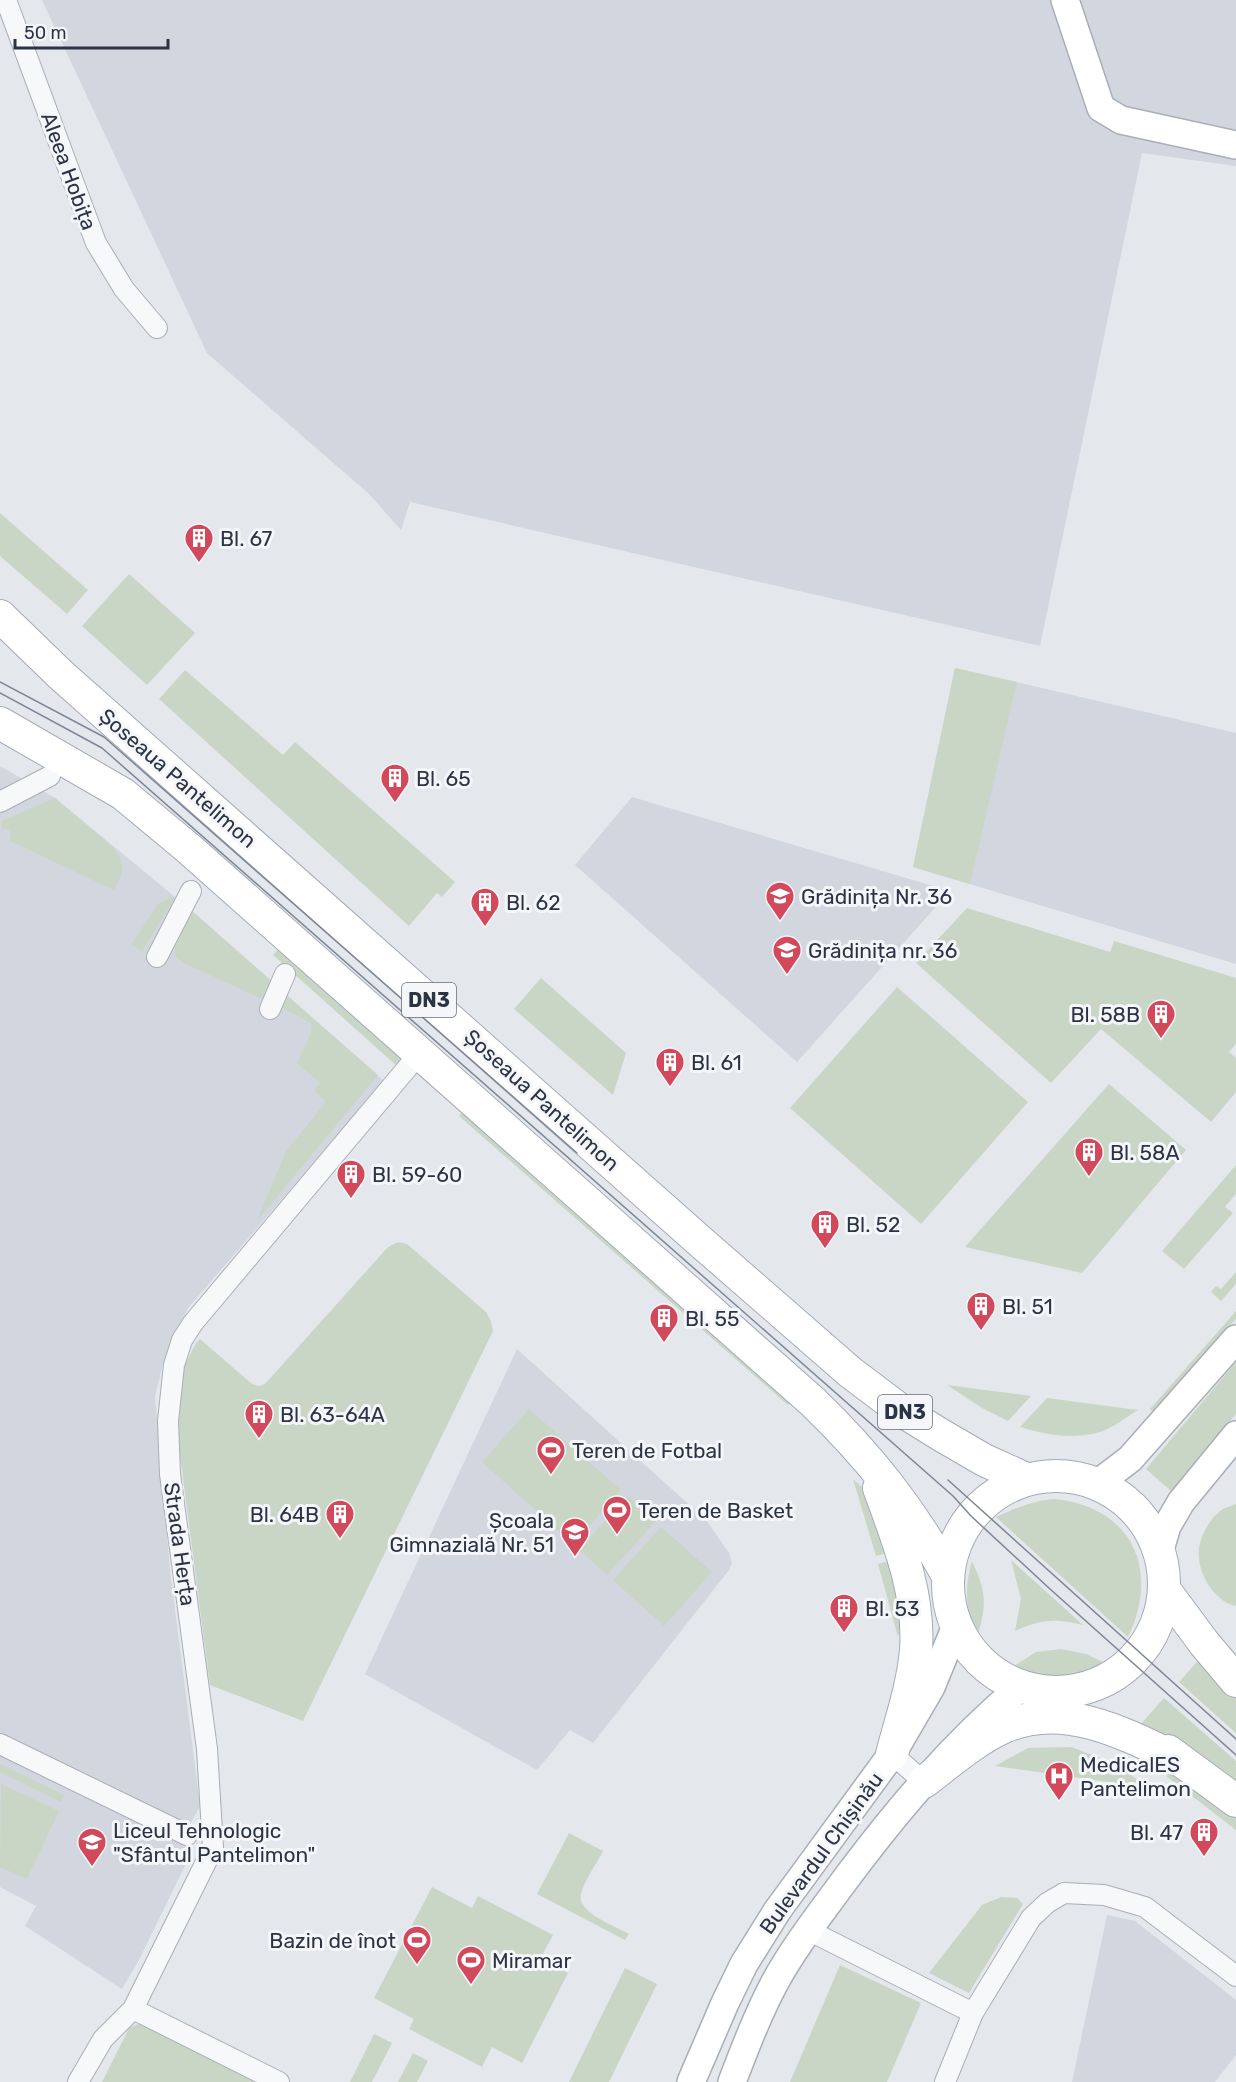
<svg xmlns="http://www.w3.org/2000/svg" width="1236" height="2082" font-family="Rubik,sans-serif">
	<rect width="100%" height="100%" fill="#e4e7ec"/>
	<path fill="#d2d6de" d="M 42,0 L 1236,0 L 1236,166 L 1142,153 L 1040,646 L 410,502 L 401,530 L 369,494 L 207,353 Z
		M 955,668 L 1236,733 L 1236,964 L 913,867 Z
		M 0,766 L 55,798 L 192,911 L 384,1081 L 188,1308 L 163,1363 L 155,1397 L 170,1570 L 200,1806 L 188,1828 L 0,1737 Z
		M 632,797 L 950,891 L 797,1062 L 575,865 Z
		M 517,1349 L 707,1521 L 729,1553 L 732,1564 L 729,1570 L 593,1743 L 570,1730 L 537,1770 L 365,1674 Z
		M 0,1752 L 194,1847 L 139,1960 L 122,1989 L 25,1926 L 36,1906 L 0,1887 Z
		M 1107,1915 L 1135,1921 L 1236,2000 L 1236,2055 L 1215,2082 L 1072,2082 Z"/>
	<path fill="#c9d6c5" d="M 0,513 L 88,590 L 67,614 L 0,556 Z
		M 129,574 L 195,633 L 147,685 L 82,626 Z
		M 955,668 L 1017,682 L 970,884 L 913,867 Z
		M 185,670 L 283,755 L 295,742 L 455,882 L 442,897 L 437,893 L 409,926 L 159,699 Z
		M 55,798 L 112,846 C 126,864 124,871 114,890 L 10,841 L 10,831 L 1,827 L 2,821 Z
		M 171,897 L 175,898 L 142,951 L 131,945 L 158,904 Z
		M 967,908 L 1110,952 L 1114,941 L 1236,978 L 1236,1044 L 1229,1052 L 1236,1058 L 1236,1092 L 1211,1122 L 1101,1029 L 1051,1083 L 916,963 Z
		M 192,911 L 274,983 L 267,1001 L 184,963 L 176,957 L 175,948 Z
		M 285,942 L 410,1053 L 398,1067 L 273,955 Z
		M 541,978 L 626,1053 L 613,1095 L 514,1009 Z
		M 897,987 L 1028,1102 L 921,1224 L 790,1108 Z
		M 284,993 L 378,1075 L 257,1221 L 286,1151 L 326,1102 L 314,1090 L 320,1083 L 297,1063 L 312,1031 L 311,1023 L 279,1006 Z
		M 1109,1084 L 1186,1150 L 1082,1273 L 965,1247 Z
		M 469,1105 L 798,1393 L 788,1405 L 459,1116 Z
		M 1236,1165 L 1236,1194 L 1225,1207 L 1233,1213 L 1184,1269 L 1162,1251 Z
		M 398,1242 L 407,1244 L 486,1312 L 491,1321 L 493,1331 L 303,1721 L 210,1685 L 176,1424 L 183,1368 L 196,1343 L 200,1339 L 252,1384 L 259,1386 L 265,1384 L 388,1247 Z
		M 1236,1272 L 1236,1284 L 1221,1301 L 1211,1292 L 1216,1286 L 1221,1289 Z
		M 1236,1311 L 1236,1319 L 1154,1413 L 1150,1409 Z
		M 1236,1362 L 1236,1414 L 1171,1491 L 1146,1469 Z
		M 947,1385 L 1031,1396 L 1008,1421 L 982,1408 Z
		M 1047,1398 L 1138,1410 C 1126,1417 1113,1428 1100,1432 C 1074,1440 1046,1435 1020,1427 Z
		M 529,1409 L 621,1490 L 573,1544 L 482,1462 Z
		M 853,1479 L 881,1505 L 897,1550 L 876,1556 Z
		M 627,1496 L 656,1521 L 607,1575 L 579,1550 Z
		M 1054,1499 C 1131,1506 1161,1569 1128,1637 L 996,1517 C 1016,1508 1032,1501 1054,1499 Z
		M 1236,1504 L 1236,1606 C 1213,1601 1196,1571 1199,1548 C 1201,1535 1209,1520 1219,1512 C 1223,1508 1231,1506 1236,1504 Z
		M 661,1527 L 712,1572 L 664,1626 L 613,1580 Z
		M 899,1558 L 908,1600 L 898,1637 L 878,1564 Z
		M 1011,1560 L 1083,1625 C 1055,1618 1041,1619 1015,1631 L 1021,1599 Z
		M 972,1561 C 986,1591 987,1603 978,1635 C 965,1608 964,1589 972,1561 Z
		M 1061,1649 L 1086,1654 L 1111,1666 C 1071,1683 1054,1686 1014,1666 L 1036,1652 Z
		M 1203,1655 L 1236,1696 L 1236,1733 L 1179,1682 Z
		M 1164,1698 L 1236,1761 L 1236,1786 L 1140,1725 Z
		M 1071,1747 L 1111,1762 L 1150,1788 L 995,1766 L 1028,1748 Z
		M 1176,1763 L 1236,1810 L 1236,1830 L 1166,1776 Z
		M 0,1764 L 64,1795 L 61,1802 L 0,1772 Z
		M 1,1784 L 59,1811 L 27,1879 L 0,1867 Z
		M 569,1833 L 603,1851 C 597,1863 584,1881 581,1894 C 576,1912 615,1926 629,1934 L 625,1940 L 537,1894 Z
		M 432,1887 L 472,1908 L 478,1896 L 553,1935 L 540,1959 L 568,1973 L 522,2063 L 492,2047 L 482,2067 L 409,2029 L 414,2019 L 374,1998 Z
		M 1001,1897 L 1017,1898 L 1023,1904 L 969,1993 L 929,1973 L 982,1905 Z
		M 840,1965 L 921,2003 L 887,2082 L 790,2082 Z
		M 625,1968 L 657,1984 L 609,2082 L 569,2082 Z
		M 142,2022 L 262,2082 L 102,2082 L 129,2028 Z
		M 374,2034 L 392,2043 L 372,2082 L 350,2082 Z
		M 413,2053 L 428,2061 L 417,2082 L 398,2082 Z"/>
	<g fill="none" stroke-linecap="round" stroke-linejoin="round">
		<g stroke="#a9aeb7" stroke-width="22">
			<path id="street" d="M 6,0 L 96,243 L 124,289 L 157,328
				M 0,802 L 50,776
				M 157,957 L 191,891
				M 270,1009 L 285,974
				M 0,1744 L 187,1835
				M 892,1754 L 924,1782
				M 808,1930 L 973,2013 L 945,2082
				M 133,2009 L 279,2082
				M 973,2013 L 1031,1918 L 1047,1903 L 1064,1893 L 1104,1895 L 1145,1907 L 1236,1976
				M 78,2082 L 103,2039 L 133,2009 L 213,1848 L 207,1749 L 170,1474 L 168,1421 L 174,1365 L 182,1340 L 193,1323 L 419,1054"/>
		</g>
		<g stroke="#a9aeb7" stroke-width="30">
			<path id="secondary" d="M 1065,0 L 1101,108 L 1121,120 L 1236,145
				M 1097,1484 L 1130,1459 L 1236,1339
				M 1159,1553 L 1167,1526 L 1181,1502 L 1236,1435
				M 691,2082 L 725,2003 L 744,1964 L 777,1911 L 892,1754 L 931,1687 L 956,1626
				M 732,2082 C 745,2048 758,2014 775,1982 C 793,1949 817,1918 839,1888 C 893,1815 952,1744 1022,1686"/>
		</g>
		<g stroke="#a3abb8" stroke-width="34">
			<path id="primary" d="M 0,616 L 61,675 L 702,1243 L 850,1372 L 899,1409 L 941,1435 L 984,1460 L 1026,1479
				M 0,723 L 123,794 L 188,848 L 813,1402 C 869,1456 911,1509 948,1576
				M948 1584a108 108 0 1 1 216 0a108 108 0 1 1-216 0Z
				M 879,1488 C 898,1540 920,1594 916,1650 C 913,1685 901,1720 892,1754
				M 1164,1589 L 1204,1643 L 1236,1681
				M 1168,1751 L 1236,1801
				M 924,1782 C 949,1763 975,1740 1004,1727 C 1065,1700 1128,1735 1183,1762"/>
		</g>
		<use href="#street" stroke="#f7f8fa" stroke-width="20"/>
		<use href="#secondary" stroke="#fff" stroke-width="27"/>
		<use href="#primary" stroke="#fff" stroke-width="32"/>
		<path stroke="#7d8696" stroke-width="1.5" d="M 0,682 L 104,737 L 577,1153
			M 0,693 L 102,748 L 953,1496 L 971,1516 L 1050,1589 L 1236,1755
			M 948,1480 L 1236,1739"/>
	</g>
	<defs>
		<g id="building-pin" transform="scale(1.5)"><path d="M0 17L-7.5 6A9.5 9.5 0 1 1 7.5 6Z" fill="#d1495b" stroke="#f4f6f9"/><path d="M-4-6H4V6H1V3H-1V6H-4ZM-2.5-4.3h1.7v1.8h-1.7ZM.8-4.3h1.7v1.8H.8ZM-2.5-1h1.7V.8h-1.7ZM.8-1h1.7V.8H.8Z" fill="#fff"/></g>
		<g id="school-pin" transform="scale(1.5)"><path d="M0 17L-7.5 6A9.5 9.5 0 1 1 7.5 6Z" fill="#d1495b" stroke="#f4f6f9"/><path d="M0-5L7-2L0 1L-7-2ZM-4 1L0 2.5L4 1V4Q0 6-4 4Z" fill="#fff"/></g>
		<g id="stadium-pin" transform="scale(1.5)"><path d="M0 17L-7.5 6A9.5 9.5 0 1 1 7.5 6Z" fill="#d1495b" stroke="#f4f6f9"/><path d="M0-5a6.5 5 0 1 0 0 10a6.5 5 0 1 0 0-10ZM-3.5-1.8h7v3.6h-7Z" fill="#fff"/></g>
		<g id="hospital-pin" transform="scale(1.5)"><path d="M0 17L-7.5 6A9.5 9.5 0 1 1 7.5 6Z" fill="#d1495b" stroke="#f4f6f9"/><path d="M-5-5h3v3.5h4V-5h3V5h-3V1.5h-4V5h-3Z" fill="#fff"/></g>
	</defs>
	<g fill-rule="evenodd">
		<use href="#building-pin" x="199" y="538"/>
		<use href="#building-pin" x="395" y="778"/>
		<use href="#school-pin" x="780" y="896"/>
		<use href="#building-pin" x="485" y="902"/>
		<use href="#school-pin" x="787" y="950"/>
		<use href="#building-pin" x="1161" y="1014"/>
		<use href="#building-pin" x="670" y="1062"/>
		<use href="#building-pin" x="1089" y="1152"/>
		<use href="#building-pin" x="351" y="1174"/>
		<use href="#building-pin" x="825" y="1224"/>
		<use href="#building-pin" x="981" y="1306"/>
		<use href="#building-pin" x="664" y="1318"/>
		<use href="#building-pin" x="259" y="1414"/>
		<use href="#stadium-pin" x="551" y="1450"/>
		<use href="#stadium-pin" x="617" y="1510"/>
		<use href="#building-pin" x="340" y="1514"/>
		<use href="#school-pin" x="575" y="1532"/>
		<use href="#building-pin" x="844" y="1608"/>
		<use href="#hospital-pin" x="1059" y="1776"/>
		<use href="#building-pin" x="1204" y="1832"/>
		<use href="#school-pin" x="92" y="1842"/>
		<use href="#stadium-pin" x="417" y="1940"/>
		<use href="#stadium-pin" x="471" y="1960"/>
	</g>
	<g text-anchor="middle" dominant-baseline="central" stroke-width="6" stroke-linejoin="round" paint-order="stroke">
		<g fill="#f4f6f9" stroke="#676e7b" stroke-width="1.5">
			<rect x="402" y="983" width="54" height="34" rx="4.5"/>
			<rect x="878" y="1395" width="54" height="34" rx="4.5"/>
		</g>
		<g font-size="20" font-weight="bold" fill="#2b3445">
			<text x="429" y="1000">DN3</text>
			<text x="905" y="1412">DN3</text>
		</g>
		<g font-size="21" fill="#2b3445" stroke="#f4f6f9">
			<text transform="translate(69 171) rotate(70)">Aleea Hobița</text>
			<text transform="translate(178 778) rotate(41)">Șoseaua Pantelimon</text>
			<text transform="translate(542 1100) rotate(42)">Șoseaua Pantelimon</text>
			<text transform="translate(180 1544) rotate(82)">Strada Herța</text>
			<text transform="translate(821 1853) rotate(-54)">Bulevardul Chișinău</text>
		</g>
		<g font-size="21" fill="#2b3445" stroke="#f4f6f9" text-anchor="start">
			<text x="220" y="538">Bl. 67</text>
			<text x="416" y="778">Bl. 65</text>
			<text x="801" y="896">Grădinița Nr. 36</text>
			<text x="506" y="902">Bl. 62</text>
			<text x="808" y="950">Grădinița nr. 36</text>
			<text x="1140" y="1014" text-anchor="end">Bl. 58B</text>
			<text x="691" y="1062">Bl. 61</text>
			<text x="1110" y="1152">Bl. 58A</text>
			<text x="372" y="1174">Bl. 59-60</text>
			<text x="846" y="1224">Bl. 52</text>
			<text x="1002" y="1306">Bl. 51</text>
			<text x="685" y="1318">Bl. 55</text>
			<text x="280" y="1414">Bl. 63-64A</text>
			<text x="572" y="1450">Teren de Fotbal</text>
			<text x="638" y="1510">Teren de Basket</text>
			<text x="319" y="1514" text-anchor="end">Bl. 64B</text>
			<text x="554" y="1520" text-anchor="end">Școala<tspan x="554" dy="24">Gimnazială Nr. 51</tspan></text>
			<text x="865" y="1608">Bl. 53</text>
			<text x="1080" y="1764">MedicalES<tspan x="1080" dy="24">Pantelimon</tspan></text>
			<text x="113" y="1830">Liceul Tehnologic<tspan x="113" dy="24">"Sfântul Pantelimon"</tspan></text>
			<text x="1183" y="1832" text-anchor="end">Bl. 47</text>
			<text x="396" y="1940" text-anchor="end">Bazin de înot</text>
			<text x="492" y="1960">Miramar</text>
		</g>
	</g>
	<path d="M15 39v9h153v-9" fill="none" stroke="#2b3445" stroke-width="3"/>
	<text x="24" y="39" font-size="18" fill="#2b3445" stroke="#f4f6f9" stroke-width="4.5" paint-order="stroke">50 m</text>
</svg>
